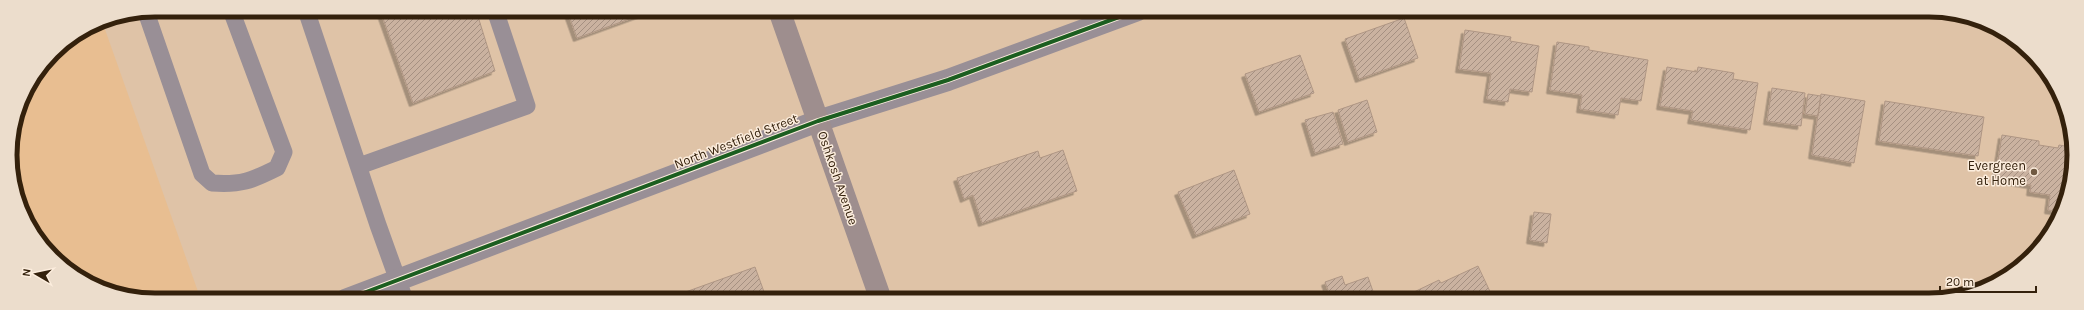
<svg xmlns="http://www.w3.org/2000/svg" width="2084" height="310" font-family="Karla,sans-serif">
	<defs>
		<pattern id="building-hatch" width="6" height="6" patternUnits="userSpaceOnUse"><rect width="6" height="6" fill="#cab2a0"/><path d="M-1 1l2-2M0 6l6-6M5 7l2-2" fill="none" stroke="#a59081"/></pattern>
		<filter id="shadow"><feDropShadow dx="-3.5" dy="3.5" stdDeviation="0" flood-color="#0004"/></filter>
	</defs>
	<rect width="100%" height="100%" fill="#dfc3a7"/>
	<path fill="#e8be91" d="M 100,21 L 102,21 L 201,300 L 145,300 L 91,285 L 46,251 L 18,202 L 10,146 L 21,99 L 53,52 Z"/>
	<path fill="url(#building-hatch)" stroke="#af9684" filter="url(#shadow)" d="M 380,10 L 476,10 L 495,71 L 413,103 Z
		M 567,10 L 654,10 L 577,38 Z
		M 1404,18 L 1418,58 L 1359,79 L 1345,39 Z
		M 1465,30 L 1511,37 L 1510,41 L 1539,46 L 1532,92 L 1510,89 L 1508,102 L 1487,99 L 1491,73 L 1459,69 Z
		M 1557,42 L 1589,47 L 1589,50 L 1648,60 L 1641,101 L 1621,98 L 1618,115 L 1580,109 L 1582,95 L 1550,90 Z
		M 1300,55 L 1314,93 L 1259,112 L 1245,74 Z
		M 1667,67 L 1697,72 L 1698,67 L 1734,73 L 1733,79 L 1758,83 L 1750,130 L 1691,120 L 1693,111 L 1660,106 Z
		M 1772,88 L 1805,93 L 1801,126 L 1767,121 Z
		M 1808,94 L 1821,96 L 1818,116 L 1805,114 Z
		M 1821,94 L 1865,101 L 1854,163 L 1812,155 Z
		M 1367,100 L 1377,132 L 1348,142 L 1338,110 Z
		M 1885,101 L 1984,117 L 1978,156 L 1879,141 Z
		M 1333,112 L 1343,144 L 1315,153 L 1305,120 Z
		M 2002,135 L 2039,141 L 2039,145 L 2058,148 L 2059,145 L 2071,147 L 2074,165 L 2061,212 L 2048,210 L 2050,195 L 2030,192 L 2031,185 L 1995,179 Z
		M 1063,150 L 1077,191 L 982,223 L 973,195 L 964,199 L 957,178 L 1038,151 L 1040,158 Z
		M 1234,170 L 1250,214 L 1196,235 L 1178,192 Z
		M 1534,212 L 1551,214 L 1547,243 L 1530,240 Z
		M 1478,266 L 1494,300 L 1417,300 L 1414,292 L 1439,280 L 1441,283 Z
		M 755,267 L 767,300 L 666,300 L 666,299 Z
		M 1342,276 L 1345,285 L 1368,277 L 1376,300 L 1320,300 L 1318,294 L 1328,290 L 1325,282 Z"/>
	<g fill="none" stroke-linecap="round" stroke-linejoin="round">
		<path stroke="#998f96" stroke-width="17" d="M 306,10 L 378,225 L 405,300
			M 146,12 L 202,174 L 212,183 C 241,185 251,181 277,168 L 284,152 L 231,10
			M 359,166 L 527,106 L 495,10"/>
		<path stroke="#998f96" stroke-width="22" d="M 345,300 L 818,121 L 948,80 L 1138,10"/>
		<path stroke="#9e8e8e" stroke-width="22" d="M 779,10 L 881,300"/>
		<g stroke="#fceddd" stroke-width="6">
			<path id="cycleway" d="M 345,300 L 818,121 L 948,80 L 1138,10"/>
		</g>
		<use href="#cycleway" stroke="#1b5e20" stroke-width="4"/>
	</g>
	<circle fill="#705a42" stroke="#fceddd" stroke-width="1.5" cx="2034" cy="172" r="4"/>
	<g text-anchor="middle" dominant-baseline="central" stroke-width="3" stroke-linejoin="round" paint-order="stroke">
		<g font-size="13" fill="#34210c" stroke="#fceddd">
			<text transform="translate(736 141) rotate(-21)">North Westfield Street</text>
			<text transform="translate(838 178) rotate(71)">Oshkosh Avenue</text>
		</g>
		<g font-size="13" fill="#34210c" stroke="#fceddd" text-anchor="end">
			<text x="2026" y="165">Evergreen<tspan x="2026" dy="15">at Home</tspan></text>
		</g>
	</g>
	<path d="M0 0H2084V310H0ZM155 17H1929A138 138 0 0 1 2067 155V155A138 138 0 0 1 1929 293H155A138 138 0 0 1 17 155V155A138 138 0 0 1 155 17Z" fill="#ecddcc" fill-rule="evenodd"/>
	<path fill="none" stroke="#34210c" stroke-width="5" d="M155 17H1929A138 138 0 0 1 2067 155V155A138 138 0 0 1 1929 293H155A138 138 0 0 1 17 155V155A138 138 0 0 1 155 17Z"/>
	<g transform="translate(36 274) rotate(279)" stroke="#fceddd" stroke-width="3" paint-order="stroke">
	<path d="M0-3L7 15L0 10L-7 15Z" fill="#34210c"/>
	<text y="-6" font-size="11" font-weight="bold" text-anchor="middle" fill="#34210c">N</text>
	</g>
	<path d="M1940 286v6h96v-6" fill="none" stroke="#34210c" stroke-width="2"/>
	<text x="1946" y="286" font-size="12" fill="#34210c" stroke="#fceddd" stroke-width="3" paint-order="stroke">20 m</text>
</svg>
